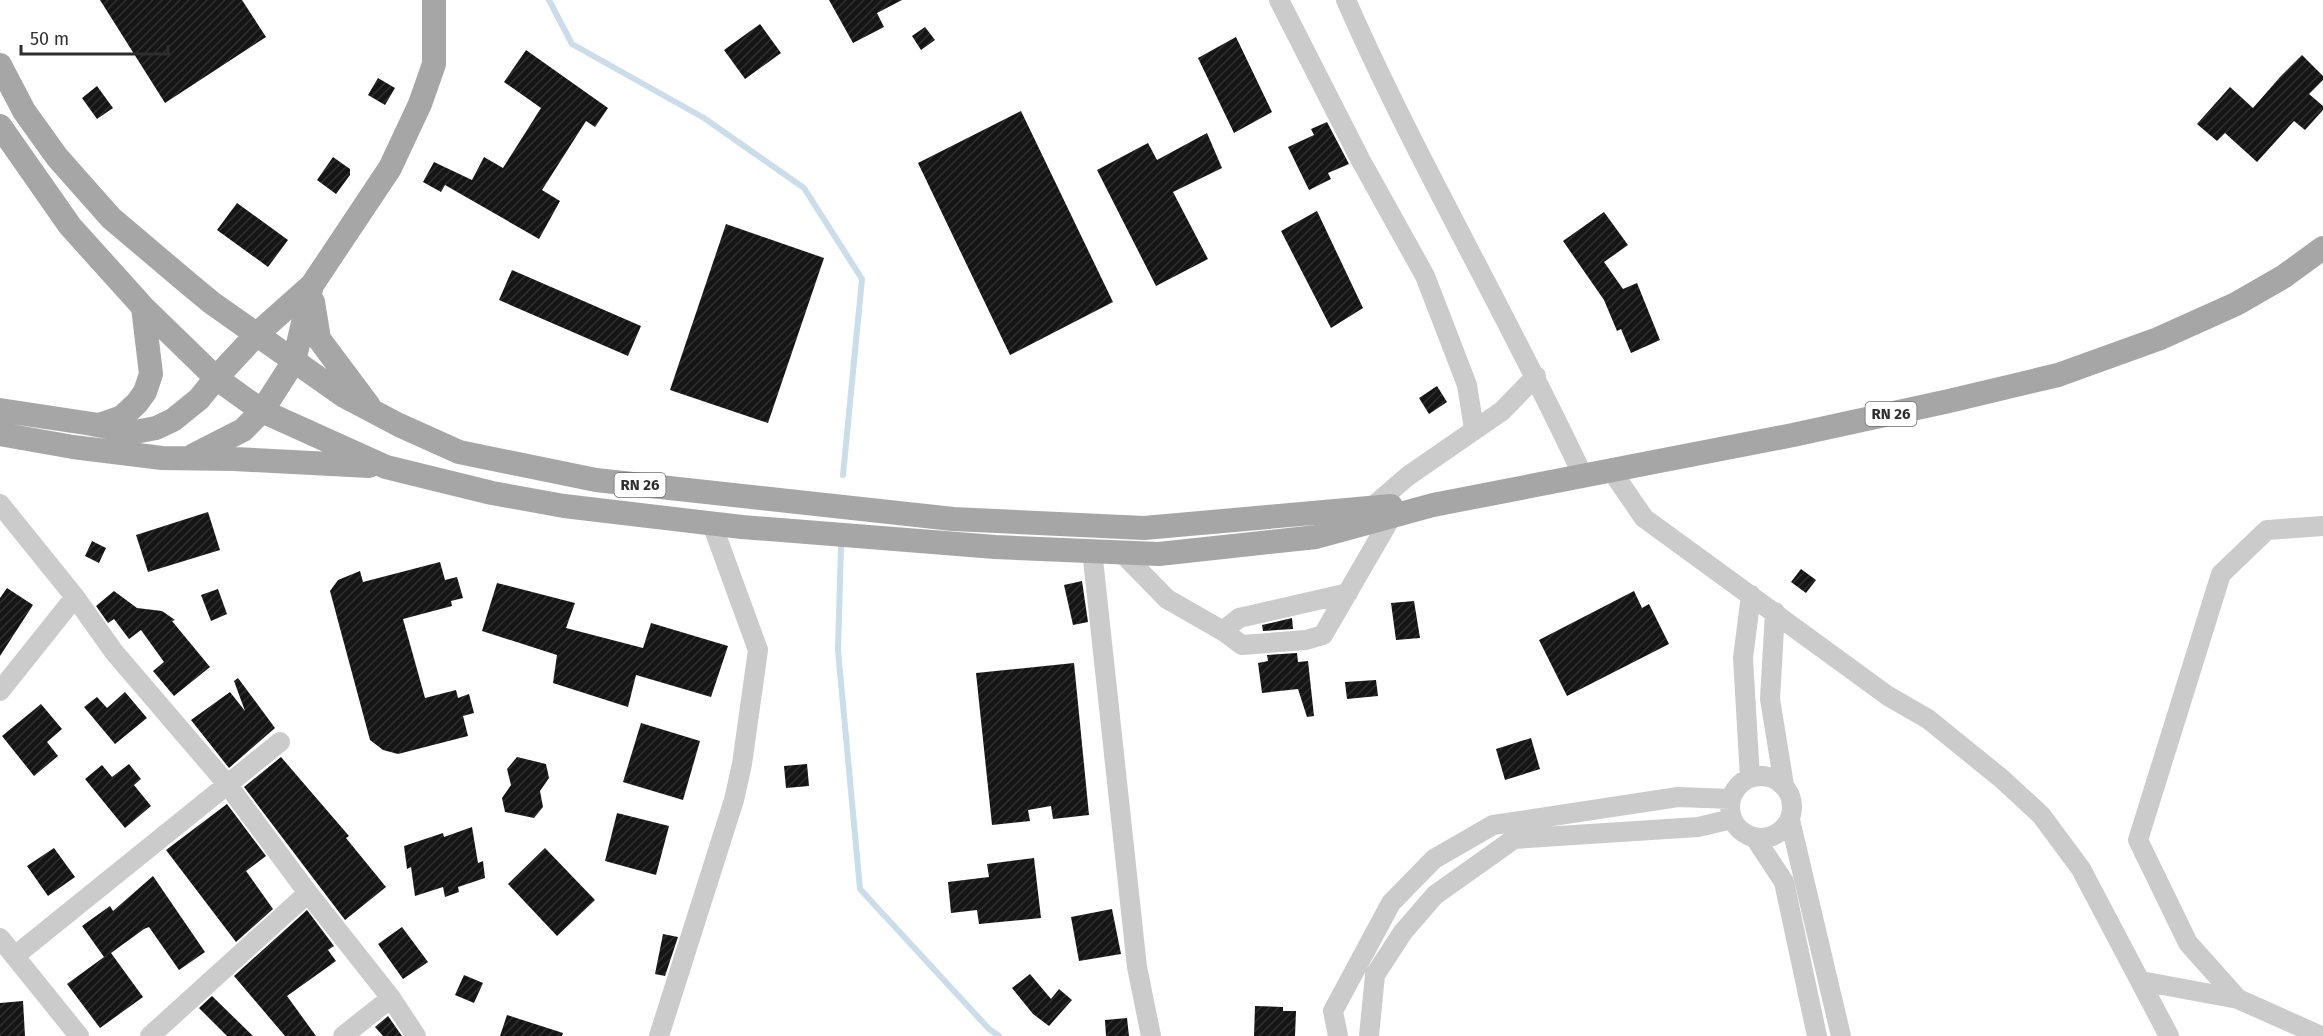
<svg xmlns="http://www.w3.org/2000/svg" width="2323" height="1036" font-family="'Fira Sans',sans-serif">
	<defs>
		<pattern id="building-hatch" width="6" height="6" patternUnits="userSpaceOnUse" patternTransform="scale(1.5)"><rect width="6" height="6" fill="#151515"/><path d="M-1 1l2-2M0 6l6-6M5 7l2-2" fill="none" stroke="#2f2f2f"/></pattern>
	</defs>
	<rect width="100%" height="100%" fill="#fff"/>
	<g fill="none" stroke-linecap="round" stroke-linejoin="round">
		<path stroke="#caddea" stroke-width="6" d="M 549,0 L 572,44 L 704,118 L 804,188 L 862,279 L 843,475
			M 841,547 L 838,650 L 860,889 L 989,1029 L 999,1036"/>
	</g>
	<path fill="url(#building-hatch)" d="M 100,0 L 242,0 L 266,37 L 165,103 Z
		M 829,0 L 902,0 L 877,13 L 884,27 L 853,43 Z
		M 760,24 L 781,53 L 745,79 L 724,50 Z
		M 925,27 L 935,40 L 921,50 L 912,36 Z
		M 1236,37 L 1272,112 L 1234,133 L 1198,58 Z
		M 526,50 L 608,108 L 595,127 L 586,121 L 542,190 L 560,201 L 539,239 L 445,185 L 441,192 L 423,182 L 434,162 L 472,180 L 484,157 L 503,168 L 541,108 L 504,82 Z
		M 2302,55 L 2323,76 L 2323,80 L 2309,94 L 2323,106 L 2323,110 L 2305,130 L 2294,121 L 2257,162 L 2225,133 L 2217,141 L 2197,124 L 2230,87 L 2253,108 L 2280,77 Z
		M 378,78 L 395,88 L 385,105 L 368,95 Z
		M 97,86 L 113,108 L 97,119 L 82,98 Z
		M 1021,111 L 1113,302 L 1010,355 L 918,163 Z
		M 1327,122 L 1349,164 L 1328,173 L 1331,179 L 1309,190 L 1288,147 L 1314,135 L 1311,129 Z
		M 1207,133 L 1222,168 L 1173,192 L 1208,259 L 1156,286 L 1097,170 L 1148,143 L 1157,160 Z
		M 333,157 L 350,169 L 350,175 L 336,194 L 317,180 Z
		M 237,203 L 288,240 L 268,267 L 217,230 Z
		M 1317,211 L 1363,308 L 1331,328 L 1281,231 Z
		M 1604,212 L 1628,245 L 1604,262 L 1623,289 L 1637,283 L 1660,340 L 1631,353 L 1621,329 L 1617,331 L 1604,300 L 1563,241 Z
		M 726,224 L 824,258 L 768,423 L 670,390 Z
		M 512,270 L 641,326 L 628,356 L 499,300 Z
		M 1437,386 L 1447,402 L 1429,414 L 1419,398 Z
		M 208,512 L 220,550 L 148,572 L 136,535 Z
		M 92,541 L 106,548 L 99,563 L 85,556 Z
		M 440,562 L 445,580 L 457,577 L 463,598 L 451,601 L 452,606 L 403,619 L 425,698 L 456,690 L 458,698 L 469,694 L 474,713 L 463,716 L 468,736 L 398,754 L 383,750 L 370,740 L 330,591 L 338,580 L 360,571 L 363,582 Z
		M 1801,569 L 1816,580 L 1806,593 L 1791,582 Z
		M 1082,581 L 1088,622 L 1073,625 L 1064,585 Z
		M 497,583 L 575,603 L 566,628 L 643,648 L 651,623 L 728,646 L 711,697 L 636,675 L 628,707 L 553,683 L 557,655 L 482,631 Z
		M 7,588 L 33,605 L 0,656 L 0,598 Z
		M 218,589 L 227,614 L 211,621 L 201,595 Z
		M 114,591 L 137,608 L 162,611 L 175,620 L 172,621 L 210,667 L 174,696 L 153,671 L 164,662 L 141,630 L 129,639 L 114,619 L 108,623 L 96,606 Z
		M 1634,591 L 1642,608 L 1649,604 L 1669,644 L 1567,696 L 1539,640 Z
		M 1414,601 L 1420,638 L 1396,640 L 1391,603 Z
		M 1292,618 L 1293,629 L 1263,631 L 1262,625 Z
		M 1297,653 L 1298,662 L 1308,661 L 1314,716 L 1307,717 L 1298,689 L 1262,693 L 1258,663 L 1268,661 L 1267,655 Z
		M 1074,663 L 1089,815 L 1053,819 L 1051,806 L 1028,810 L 1030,821 L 992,825 L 976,673 Z
		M 238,678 L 275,728 L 229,768 L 191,720 L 230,692 L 245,711 L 234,681 Z
		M 1376,680 L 1378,696 L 1347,699 L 1345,682 Z
		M 125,692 L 147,718 L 115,744 L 84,707 L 97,697 L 107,708 Z
		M 41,704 L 62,729 L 47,742 L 58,756 L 34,776 L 2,736 Z
		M 641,723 L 700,741 L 683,800 L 623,782 Z
		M 1531,738 L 1540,769 L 1505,780 L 1496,749 Z
		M 281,757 L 349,836 L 346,838 L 386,887 L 345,920 L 244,787 Z
		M 517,757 L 546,764 L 549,778 L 540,791 L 543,807 L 534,818 L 505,812 L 502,798 L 511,785 L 507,769 Z
		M 129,764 L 141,779 L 134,785 L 151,806 L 125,828 L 85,779 L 102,765 L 112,777 Z
		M 807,764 L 809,786 L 786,788 L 784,766 Z
		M 227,804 L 266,856 L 246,871 L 273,909 L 236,942 L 166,850 Z
		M 617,813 L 669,826 L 656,875 L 605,861 Z
		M 472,827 L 478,863 L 483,861 L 485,878 L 458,887 L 459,892 L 445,897 L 443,887 L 415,896 L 411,867 L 407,869 L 404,846 L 443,833 L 444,837 Z
		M 54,848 L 75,877 L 48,896 L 27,866 Z
		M 545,848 L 595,900 L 557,936 L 508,884 Z
		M 1034,858 L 1041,918 L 979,924 L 977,910 L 951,913 L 948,882 L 989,877 L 987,864 Z
		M 153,876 L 205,952 L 179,970 L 149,927 L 144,929 L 111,953 L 143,997 L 100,1028 L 67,984 L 104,957 L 82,926 L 110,906 L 113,911 Z
		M 1112,909 L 1121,954 L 1079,961 L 1071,917 Z
		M 307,910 L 334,946 L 328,950 L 336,961 L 287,996 L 316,1036 L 285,1036 L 234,976 Z
		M 402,927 L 428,962 L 403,979 L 378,944 Z
		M 663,934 L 678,937 L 665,976 L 655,974 Z
		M 1030,974 L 1051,999 L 1059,989 L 1072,1000 L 1049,1026 L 1033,1014 L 1012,988 Z
		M 464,975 L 483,983 L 474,1003 L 455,995 Z
		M 212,996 L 253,1036 L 227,1036 L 199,1008 Z
		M 23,1001 L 25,1036 L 0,1036 L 0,1003 Z
		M 1255,1006 L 1283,1007 L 1283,1011 L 1296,1011 L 1295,1036 L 1254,1036 Z
		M 507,1015 L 563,1033 L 562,1036 L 500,1036 Z
		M 388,1016 L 402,1036 L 383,1036 L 375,1027 Z
		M 1127,1018 L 1129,1036 L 1106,1036 L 1105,1020 Z"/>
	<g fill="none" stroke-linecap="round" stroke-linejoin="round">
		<path stroke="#cbcbcb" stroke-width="20" d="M 1279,0 L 1360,159 L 1425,276 L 1467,385 L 1474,429
			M 1346,0 C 1417,162 1508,315 1583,476
			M 1611,470 L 1644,518 L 1888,696 L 1928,719 L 2002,779 L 2041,815 L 2081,869 L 2169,1036
			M 0,504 L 75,597 L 114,652 L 227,784 L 308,893 L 391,998 L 416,1036
			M 1372,507 L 1408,476 L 1502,411 L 1536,376
			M 1092,550 L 1137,967 L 1151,1036
			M 1121,552 L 1167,599 L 1223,631 L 1242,645 L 1306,640 L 1323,635 L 1392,516
			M 1775,612 L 1770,699 L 1784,785
			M 1223,631 L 1239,618 L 1348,593
			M 0,691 L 75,597
			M1730 807a31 31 0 1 1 62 0a31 31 0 1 1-62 0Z
			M 1750,778 L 1743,658 L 1751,595
			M 1790,820 L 1841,1036
			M 1755,838 L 1784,882 L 1817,1036
			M 0,938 L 79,1036
			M 16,955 L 280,742
			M 2141,981 L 2238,999 L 2321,1036
			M 2238,999 L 2188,943 L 2138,840 L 2221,574 L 2267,530 L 2323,526
			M 150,1036 L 308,893
			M 343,1036 L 391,998
			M 659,1036 L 734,800 L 742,764 L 758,650 L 712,524
			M 1338,1036 L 1333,1011 L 1391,903 L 1434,859 L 1493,825 L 1678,797 L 1731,799
			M 1369,1036 L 1375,975 L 1403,932 L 1435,895 L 1514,839 L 1698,827 L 1732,819"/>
		<path stroke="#a6a6a6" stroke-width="24" d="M 0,65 L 24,111 L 57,157 L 111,218 L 189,284 L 212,303 L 344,396 L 399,425 L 459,452 L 596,480 L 953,519 L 1144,528 L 1391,506
			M 0,126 L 70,226 L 143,307 L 216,378 L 262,411 L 386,467 L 492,493 L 564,506 L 742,527 L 995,547 L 1159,554 L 1316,537 L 1433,505 L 1793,435 L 1949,401 L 2058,375 L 2158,339 L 2236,304 L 2283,277 L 2323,248
			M 313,302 L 319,339 L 369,406
			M 0,410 L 99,425 L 122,417 L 137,403 L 145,392 L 151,374 L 143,307
			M 91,424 L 135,432 L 156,428 L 173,420 L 199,399 L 216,378 L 257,334 L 312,285 L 390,168 L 420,104 L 434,64 L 434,0
			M 0,434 L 73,447 L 162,458 L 234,459 L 369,466
			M 194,455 L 243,430 L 262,411 L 294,361 L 312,285"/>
	</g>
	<g text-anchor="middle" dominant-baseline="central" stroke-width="6" stroke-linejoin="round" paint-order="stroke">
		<g fill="#fff" stroke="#6d6d6d" stroke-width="1.5">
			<rect x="1865.5" y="402" width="51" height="24" rx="4.5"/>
			<rect x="614.5" y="473" width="51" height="24" rx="4.5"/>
		</g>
		<g font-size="15" font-weight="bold" fill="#2e2e2e">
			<text x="1891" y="414">RN 26</text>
			<text x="640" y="485">RN 26</text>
		</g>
	</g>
	<path d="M21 45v9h147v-9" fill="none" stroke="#2e2e2e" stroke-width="3"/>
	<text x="30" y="45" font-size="18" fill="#2e2e2e" stroke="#ffffff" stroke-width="4.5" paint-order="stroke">50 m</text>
</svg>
